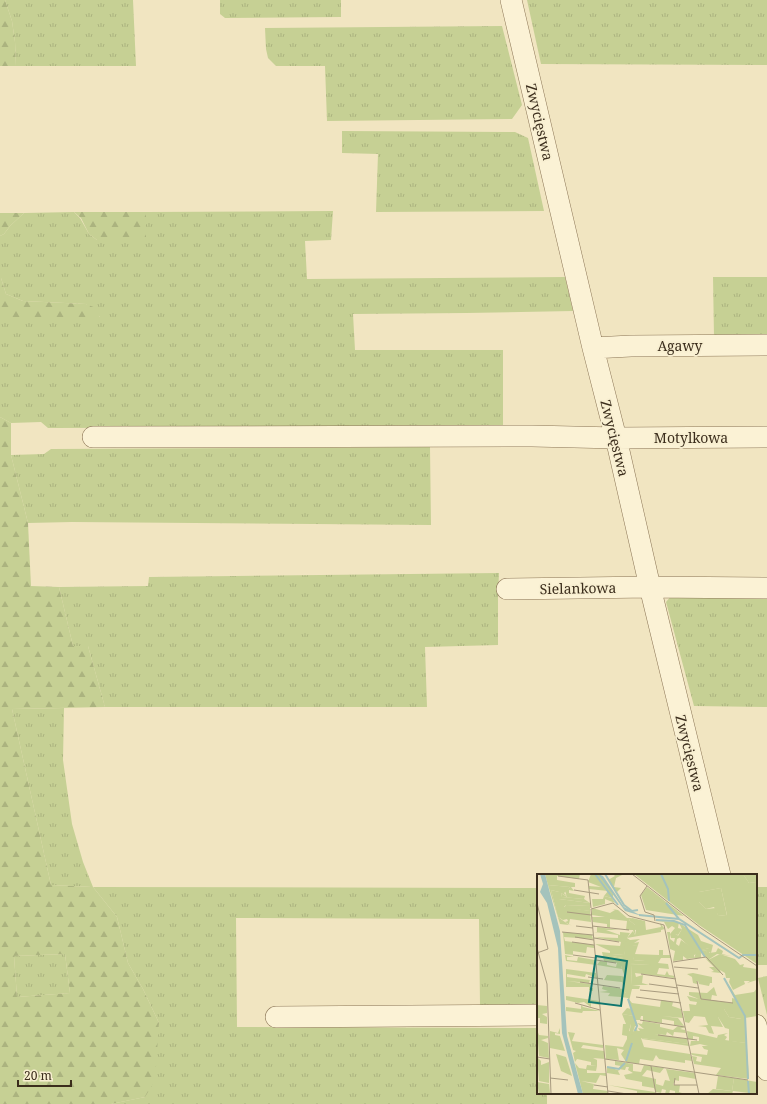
<svg xmlns="http://www.w3.org/2000/svg" width="767" height="1104" font-family="'Noto Serif',serif">
	<defs>
		<pattern id="grass-tufts" width="24" height="20" patternUnits="userSpaceOnUse"><rect width="24" height="20" fill="#c6d094"/><path d="M3 7l-1-3M5 7V3M7 7l1-3M15 17l-1-3M17 17v-4M19 17l1-3" fill="none" stroke="#abb37f"/></pattern>
		<pattern id="forest-firs" width="22" height="20" patternUnits="userSpaceOnUse"><rect width="22" height="20" fill="#c6d094"/><path d="M5 1l3.5 6h-7zM16 11l3.5 6h-7z" fill="#abb37f"/></pattern>
	</defs>
	<rect width="100%" height="100%" fill="#f1e5c1"/>
	<path fill="url(#grass-tufts)" d="M 5,0 L 133,0 L 136,66 L 16,66 L 15,42 L 12,21 Z
		M 220,0 L 341,0 L 341,17 L 225,18 L 220,14 Z
		M 527,0 L 767,0 L 767,65 L 541,64 Z
		M 502,26 L 522,105 L 512,119 L 327,121 L 325,66 L 276,66 L 268,58 L 266,49 L 265,28 Z
		M 342,131 L 515,132 L 528,138 L 544,211 L 376,212 L 378,154 L 342,153 Z
		M 333,211 L 331,240 L 305,241 L 307,279 L 565,277 L 573,311 L 466,313 L 353,314 L 355,350 L 503,350 L 503,427 L 48,428 L 41,422 L 11,423 L 0,417 L 0,318 L 100,317 L 86,304 L 23,301 L 6,294 L 1,278 L 0,278 L 0,236 L 4,234 L 10,226 L 24,213 L 74,212 L 80,218 L 89,234 L 97,240 L 146,240 L 146,212 Z
		M 713,277 L 767,277 L 767,337 L 714,337 Z
		M 430,447 L 431,525 L 72,522 L 28,523 L 11,455 L 44,454 L 51,449 Z
		M 499,573 L 498,595 L 498,645 L 425,647 L 427,707 L 105,707 L 88,646 L 73,646 L 59,587 L 148,586 L 149,577 Z
		M 672,595 L 767,595 L 767,707 L 694,706 L 666,602 Z
		M 64,708 L 63,760 L 72,824 L 83,862 L 93,887 L 538,888 L 538,1006 L 480,1006 L 479,919 L 236,918 L 237,1027 L 538,1028 L 538,1093 L 547,1093 L 547,1104 L 111,1104 L 145,1097 L 159,1023 L 143,989 L 128,963 L 117,917 L 93,887 L 51,885 L 12,709 Z
		M 756,887 L 767,887 L 767,965 L 756,965 Z
		M 65,954 L 70,993 L 17,997 L 14,956 Z
		M 767,976 L 767,1015 L 758,978 Z"/>
	<path fill="url(#forest-firs)" fill-rule="evenodd" d="M 0,0 L 5,0 L 12,21 L 15,42 L 16,66 L 0,66 Z
		M 74,212 L 146,212 L 146,240 L 97,240 L 89,234 L 81,218 Z
		M 0,213 L 24,213 L 10,226 L 4,234 L 0,236 Z
		M 0,278 L 1,278 L 6,294 L 23,301 L 86,304 L 96,308 L 100,318 L 0,318 Z
		M 0,417 L 11,423 L 11,455 L 28,523 L 31,586 L 59,587 L 73,646 L 88,646 L 105,707 L 12,709 L 51,885 L 93,887 L 117,917 L 128,963 L 143,989 L 159,1023 L 155,1081 L 145,1097 L 111,1104 L 0,1104 ZM 65,954 L 70,993 L 17,997 L 14,956 Z"/>
	<g fill="none" stroke-linecap="round" stroke-linejoin="round">
		<g stroke="#8c7657" stroke-width="22">
			<path id="minor" d="M 511,0 L 593,348 L 616,438 L 650,587 L 720,875
				M 593,348 L 631,346 L 767,345
				M 93,437 L 532,436 L 616,438 L 767,437
				M 507,589 L 650,587 L 767,588
				M 276,1017 L 538,1015
				M 756,1025 L 767,1070"/>
		</g>
		<use href="#minor" stroke="#fbf2d5" stroke-width="21"/>
	</g>
	<g text-anchor="middle" dominant-baseline="central" stroke-width="3.5" stroke-linejoin="round" paint-order="stroke">
		<g font-size="14" fill="#3b2d1c" stroke="#f8efd1">
			<text transform="translate(540 122) rotate(77)">Zwycięstwa</text>
			<text x="680" y="345">Agawy</text>
			<text x="691" y="437">Motylkowa</text>
			<text transform="translate(615 438) rotate(76)">Zwycięstwa</text>
			<text transform="translate(578 588) rotate(-1)">Sielankowa</text>
			<text transform="translate(690 753) rotate(76)">Zwycięstwa</text>
		</g>
	</g>
	<g transform="translate(537 874)">
		<rect width="220" height="220" fill="#f1e5c1"/>
		<path d="M 8,0 L 43,0 L 42,5 L 20,2 L 20,6 L 38,9 L 38,13 L 34,13 L 37,17 L 32,16 L 32,19 L 48,22 L 47,25 L 25,23 L 24,19 L 30,23 L 28,17 L 33,13 L 11,11 ZM 54,0 L 61,0 L 65,4 L 76,20 L 76,24 L 67,22 L 71,17 L 52,15 L 52,12 L 64,13 L 51,8 ZM 206,0 L 220,0 L 220,8 L 212,9 ZM 184,14 L 190,42 L 189,42 L 181,41 L 177,33 L 169,35 L 162,28 L 162,18 ZM 14,16 L 22,18 L 22,25 L 53,29 L 53,32 L 29,31 L 27,33 L 53,37 L 54,48 L 33,45 L 32,50 L 35,52 L 28,48 L 31,47 L 30,45 L 26,46 L 21,43 ZM 55,34 L 73,39 L 78,36 L 75,35 L 81,36 L 90,44 L 95,44 L 92,46 L 98,51 L 98,61 L 96,56 L 89,56 L 90,47 L 73,45 L 73,54 L 70,53 L 70,50 L 56,48 L 55,43 L 68,43 L 55,41 ZM 142,49 L 161,61 L 164,67 L 176,71 L 174,79 L 171,78 L 172,74 L 165,76 L 170,77 L 168,83 L 164,79 L 164,84 L 157,84 L 159,79 L 141,62 L 145,55 ZM 60,53 L 82,56 L 69,56 L 83,61 L 83,58 L 93,59 L 90,64 L 93,66 L 103,65 L 97,69 L 102,68 L 101,71 L 89,73 L 87,81 L 75,80 L 75,82 L 86,84 L 84,92 L 88,103 L 85,95 L 60,91 L 63,87 L 70,88 L 70,91 L 79,93 L 80,89 L 67,87 L 65,78 L 73,79 L 73,77 L 58,70 L 83,72 L 84,68 L 57,63 L 81,64 L 81,61 L 57,58 L 60,58 ZM 26,58 L 55,61 L 56,65 L 27,63 L 28,67 L 57,71 L 57,74 L 50,73 L 49,79 L 36,77 L 36,81 L 28,80 ZM 122,76 L 126,76 L 126,81 L 133,81 L 134,84 L 124,84 L 121,89 L 131,90 L 132,95 L 122,94 L 120,100 L 128,101 L 130,97 L 132,101 L 138,102 L 137,104 L 98,99 L 99,103 L 106,101 L 105,109 L 112,111 L 95,111 L 94,91 L 113,91 L 93,90 L 108,87 L 96,86 L 97,80 L 122,81 ZM 183,80 L 198,85 L 203,91 L 207,90 L 206,93 L 220,95 L 220,106 L 210,109 L 213,107 L 207,107 L 208,110 L 196,116 L 192,108 L 193,104 L 189,104 L 188,99 L 183,96 L 184,99 L 174,98 L 177,97 L 172,93 L 177,93 L 168,84 L 171,86 ZM 28,81 L 37,83 L 30,83 L 30,86 L 40,87 L 41,83 L 58,86 L 59,91 L 29,87 ZM 29,95 L 59,99 L 60,104 L 49,100 L 48,103 L 30,100 L 30,103 L 53,106 L 52,109 L 30,107 L 53,110 L 53,114 L 56,114 L 56,117 L 52,116 L 52,113 L 29,113 ZM 70,101 L 84,102 L 85,108 L 67,106 ZM 187,104 L 194,114 L 198,121 L 217,118 L 220,114 L 220,142 L 208,144 L 212,205 L 179,201 L 184,194 L 157,190 L 155,182 L 160,183 L 159,187 L 164,188 L 165,183 L 155,181 L 154,179 L 170,181 L 171,176 L 167,175 L 165,172 L 171,172 L 163,170 L 153,172 L 154,167 L 166,167 L 162,167 L 162,163 L 156,162 L 156,165 L 151,165 L 150,157 L 180,164 L 181,161 L 191,159 L 187,161 L 190,163 L 188,166 L 209,169 L 205,145 L 192,143 L 187,135 L 181,143 L 186,153 L 174,152 L 177,160 L 172,159 L 169,153 L 161,152 L 171,151 L 168,143 L 157,142 L 152,149 L 148,148 L 146,137 L 153,137 L 152,130 L 159,131 L 160,128 L 153,127 L 150,122 L 162,125 L 152,121 L 152,118 L 170,119 L 177,113 L 180,122 L 175,121 L 174,126 L 195,129 L 195,124 L 199,125 ZM 66,112 L 86,115 L 89,120 L 85,120 L 87,121 L 84,123 L 71,122 L 73,119 L 62,118 L 71,117 L 65,115 ZM 29,122 L 62,127 L 62,131 L 54,129 L 54,133 L 47,128 L 41,129 L 29,126 ZM 91,124 L 95,129 L 123,133 L 124,126 L 136,128 L 135,132 L 144,135 L 146,144 L 125,142 L 141,144 L 147,152 L 137,151 L 137,147 L 125,145 L 125,149 L 106,146 L 106,142 L 104,142 L 103,146 L 98,146 L 97,142 L 85,140 L 90,134 L 94,135 ZM 0,131 L 10,132 L 10,139 L 5,140 L 10,143 L 10,150 L 3,149 L 3,144 L 0,144 ZM 44,131 L 46,133 L 63,137 L 46,137 L 45,139 L 29,137 L 29,133 L 44,135 ZM 106,147 L 123,150 L 123,153 L 136,156 L 141,152 L 148,153 L 143,155 L 148,156 L 149,159 L 137,158 L 136,162 L 130,158 L 129,161 L 118,160 L 150,165 L 151,170 L 104,164 L 107,173 L 153,180 L 155,187 L 148,186 L 148,189 L 122,185 L 119,181 L 116,187 L 103,185 L 102,190 L 89,188 L 84,180 L 87,176 L 80,174 L 82,186 L 69,185 L 68,171 L 86,173 L 90,165 L 90,162 L 85,161 L 86,150 L 94,150 L 92,157 L 96,158 L 98,154 L 101,157 L 103,157 L 101,154 L 107,155 L 100,149 L 105,150 ZM 23,154 L 23,160 L 18,159 L 18,161 L 23,162 L 28,177 L 13,174 L 13,157 L 21,159 ZM 0,156 L 2,161 L 11,162 L 11,164 L 4,166 L 11,169 L 12,184 L 2,182 ZM 31,158 L 38,159 L 35,167 L 66,171 L 66,174 L 46,171 L 44,174 L 67,177 L 68,185 L 56,184 L 60,186 L 60,192 L 54,191 L 54,188 L 40,185 L 38,188 L 36,179 L 39,177 L 36,176 ZM 0,183 L 4,187 L 4,191 L 12,188 L 12,209 L 2,207 ZM 78,187 L 96,190 L 96,197 L 104,198 L 107,191 L 127,194 L 123,199 L 110,196 L 105,202 L 119,205 L 119,210 L 126,212 L 128,206 L 133,207 L 129,195 L 158,199 L 159,205 L 142,202 L 142,207 L 138,206 L 136,211 L 143,211 L 142,218 L 148,220 L 138,220 L 138,217 L 133,216 L 132,220 L 128,220 L 129,216 L 125,215 L 124,219 L 119,218 L 117,214 L 105,212 L 105,208 L 89,205 L 87,201 L 96,199 L 91,196 L 92,193 L 89,193 L 88,196 L 75,194 L 83,197 L 81,197 L 83,201 L 70,199 L 70,193 L 82,195 L 84,192 L 78,191 ZM 38,189 L 42,194 L 49,195 L 50,191 L 60,192 L 59,197 L 50,196 L 50,199 L 69,199 L 69,202 L 63,201 L 59,209 L 44,207 L 57,210 L 56,215 L 71,217 L 71,220 L 46,220 ZM 197,204 L 220,208 L 220,220 L 196,217 L 195,220 L 170,220 L 176,215 L 195,217 ZM 0,208 L 12,210 L 13,219 L 2,220 ZM 71,211 L 118,218 L 118,220 L 100,220 L 100,217 Z" fill="#c6d094"/>
		<path d="M 76,0 L 87,0 L 79,4 L 77,13 L 84,14 L 80,18 L 71,6 L 78,2 ZM 97,0 L 206,0 L 212,9 L 219,8 L 220,4 L 220,90 L 162,51 ZM 184,14 L 190,41 L 189,42 L 181,41 L 179,34 L 169,35 L 162,28 L 162,18 ZM 11,11 L 33,13 L 27,19 L 31,23 L 24,19 L 25,23 L 47,25 L 53,29 L 22,25 L 22,18 L 14,16 L 21,43 L 32,51 L 23,50 ZM 110,13 L 147,42 L 109,36 L 104,21 ZM 67,22 L 75,24 L 78,29 L 68,25 L 68,30 L 56,33 L 55,25 L 66,25 ZM 29,31 L 53,32 L 53,37 L 27,34 ZM 95,44 L 108,47 L 109,56 L 124,53 L 123,49 L 128,55 L 124,56 L 124,58 L 90,64 L 96,57 L 98,61 L 99,56 L 93,55 L 98,51 L 92,46 ZM 120,47 L 142,48 L 141,54 L 145,55 L 141,61 L 138,60 L 144,63 L 140,65 L 139,70 L 142,72 L 144,66 L 163,79 L 157,81 L 157,84 L 150,85 L 146,82 L 146,86 L 136,87 L 138,77 L 133,75 L 130,58 L 133,58 L 133,65 L 137,68 L 138,64 L 134,64 L 133,60 L 138,54 L 135,52 L 131,55 L 127,48 ZM 86,67 L 92,68 L 90,72 L 101,71 L 96,86 L 108,87 L 108,89 L 93,90 L 114,91 L 94,92 L 95,111 L 103,112 L 102,115 L 95,115 L 92,127 L 91,124 L 84,123 L 87,121 L 82,119 L 89,119 L 87,118 L 84,102 L 88,103 L 83,89 L 86,84 L 75,82 L 75,80 L 87,81 L 88,73 ZM 172,74 L 172,79 L 179,78 L 181,74 L 186,77 L 185,80 L 194,82 L 180,80 L 171,86 L 167,81 L 170,77 L 164,76 ZM 156,99 L 175,103 L 175,109 L 173,109 L 172,112 L 162,110 L 161,107 L 170,108 L 161,107 L 160,107 L 160,110 L 156,109 L 155,103 L 150,100 ZM 103,159 L 104,164 L 152,170 L 152,172 L 105,165 ZM 19,180 L 29,183 L 35,202 L 24,197 Z" fill="#c6d094" fill-rule="evenodd"/>
		<path d="M 180,134 L 187,135 L 192,143 L 204,145 L 207,142 L 209,169 L 192,167 L 192,155 L 188,154 L 181,143 ZM 85,140 L 97,142 L 101,152 L 98,152 L 95,161 L 92,160 L 94,150 L 89,150 ZM 181,202 L 197,204 L 195,217 L 179,215 Z" fill="#c6d094"/>
		<path d="M 3,0 L 8,0 L 23,57 L 30,162 L 46,220 L 41,220 L 25,159 L 21,74 L 10,29 L 3,18 L 6,10 ZM 61,0 L 66,2 L 87,33 L 105,42 L 88,37 Z" fill="#a4c3bc"/>
		<path fill="none" stroke="#a4c3bc" stroke-width="2" d="M 58,0 L 81,31M 68,0 L 87,31 L 95,37 L 101,36M 124,0 L 131,15 L 132,27M 129,29 L 142,45M 102,41 L 142,45 L 202,84 L 206,81 L 220,81M 119,46 L 137,47 L 148,51 L 168,83M 187,104 L 208,142 L 211,205M 91,125 L 100,152 L 98,157M 89,187 L 95,169M 70,193 L 82,195 L 88,189M 211,207 L 212,220"/>
		<path fill="none" stroke="#a89b7f" stroke-width="1" d="M 95,0 L 164,54 L 220,92M 21,2 L 51,6 L 54,34M 110,12 L 103,22 L 108,38 L 117,41 L 118,47M 37,16 L 62,20M 0,29 L 11,75 L 0,79M 30,38 L 54,41M 39,52 L 56,54M 55,52 L 92,56M 25,58 L 56,61M 38,63 L 57,66M 57,64 L 82,68M 35,68 L 57,71M 0,74 L 10,110 L 14,220M 36,81 L 59,84M 59,86 L 79,89M 136,88 L 169,83 L 186,101M 137,93 L 161,95M 104,100 L 139,105M 51,103 L 66,105M 160,107 L 164,125 L 196,129M 43,108 L 83,114M 112,110 L 141,114M 140,111 L 161,114M 103,116 L 142,120M 99,123 L 144,129M 38,129 L 63,136M 103,146 L 148,153M 121,161 L 160,166M 0,183 L 13,185M 68,185 L 211,206M 114,192 L 119,220M 13,204 L 31,206M 138,204 L 137,211 L 160,211M 57,211 L 71,213M 71,217 L 90,220M 71,220 L 54,35 L 76,29 L 92,42 L 127,51 L 162,220"/>
		<path fill="#0f766e" fill-opacity="0.15" stroke="#0f766e" stroke-width="2" d="M 59,82 L 90,87 L 84,132 L 52,128 Z"/>
		<rect width="220" height="220" fill="none" stroke="#3b2d1c" stroke-width="2"/>
	</g>
	<path d="M18 1080v6h53v-6" fill="none" stroke="#3b2d1c" stroke-width="2"/>
	<text x="24" y="1080" font-size="12" fill="#3b2d1c" stroke="#f8efd1" stroke-width="3" paint-order="stroke">20 m</text>
</svg>
